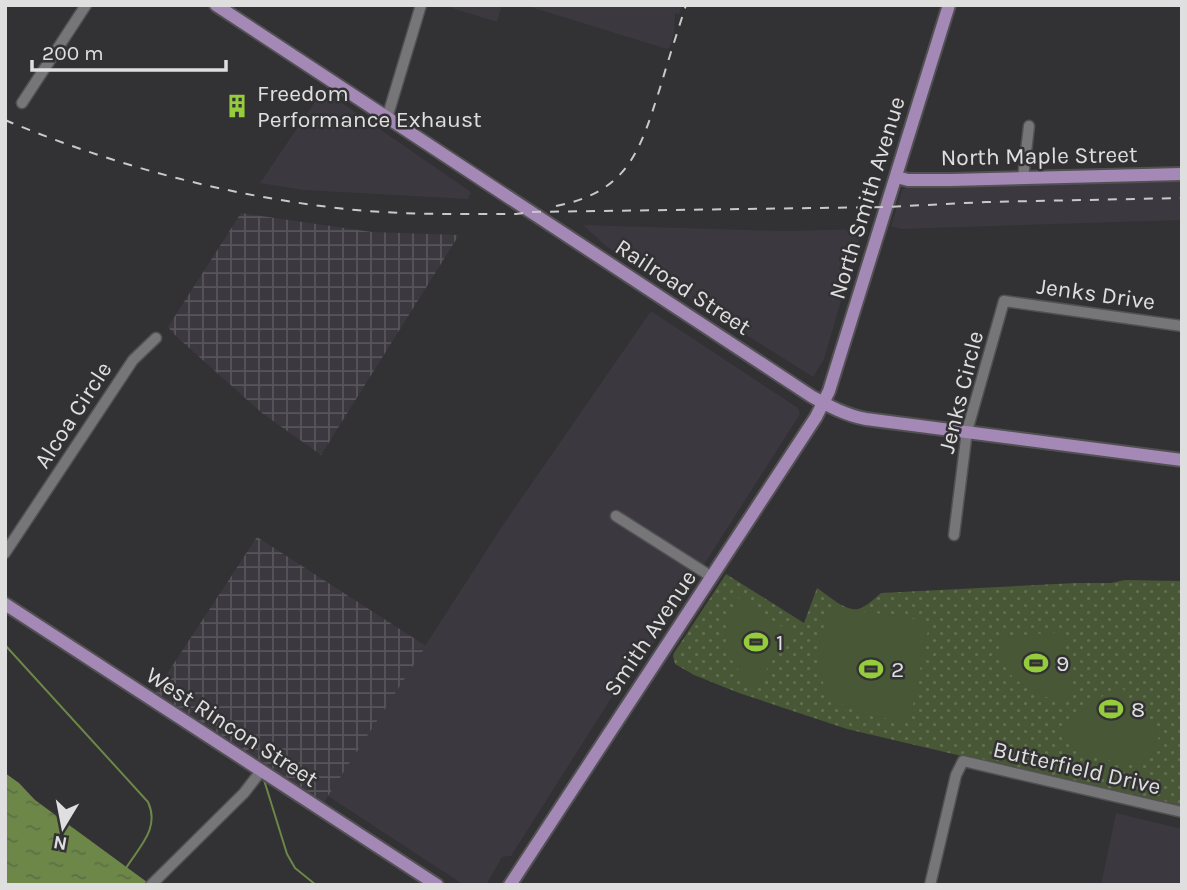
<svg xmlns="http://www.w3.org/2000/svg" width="1187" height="890" font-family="Karla,sans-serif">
	<defs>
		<pattern id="industrial-grid" width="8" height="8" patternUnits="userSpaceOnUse" patternTransform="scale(1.75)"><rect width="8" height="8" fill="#3c383f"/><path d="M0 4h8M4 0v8" fill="none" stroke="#58545a"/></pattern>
		<pattern id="park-dots" width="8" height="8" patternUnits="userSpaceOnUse" patternTransform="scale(1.75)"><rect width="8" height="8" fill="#485735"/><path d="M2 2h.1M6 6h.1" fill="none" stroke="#626f52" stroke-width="1.8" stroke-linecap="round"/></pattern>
		<pattern id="water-ripples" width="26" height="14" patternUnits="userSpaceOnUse" patternTransform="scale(1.75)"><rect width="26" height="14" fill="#6c8748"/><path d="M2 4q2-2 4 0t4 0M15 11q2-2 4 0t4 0" fill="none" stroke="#5e6f46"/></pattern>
	</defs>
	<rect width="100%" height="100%" fill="#323133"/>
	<path fill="#3c383f" d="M 442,5 L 502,5 L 497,22 Z
		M 524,5 L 682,5 L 679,14 L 675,13 L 674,33 L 670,47 L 667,49 Z
		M 323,90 L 471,192 L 468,199 L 303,190 L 260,183 Z
		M 1182,182 L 1182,220 L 901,229 L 891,226 L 902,190 L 908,186 Z
		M 583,225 L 783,231 L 862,229 L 824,359 L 813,377 L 607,247 Z
		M 651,311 L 798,408 L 800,414 L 652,646 L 636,647 L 613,681 L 619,686 L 511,856 L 502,857 L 486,885 L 464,885 L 328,796 L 505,522 Z
		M 1116,813 L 1182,829 L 1182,885 L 1101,885 Z"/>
	<path fill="url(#industrial-grid)" d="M 241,213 L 372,232 L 459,235 L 321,455 L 262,413 L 177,337 L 168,327 Z
		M 257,537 L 426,646 L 324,802 L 155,692 Z"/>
	<path fill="url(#park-dots)" d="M 726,574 L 804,623 L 817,588 C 828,595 844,611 858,609 C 866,607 875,598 881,593 L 1076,583 L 1111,583 L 1125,580 L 1182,581 L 1182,808 L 847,729 L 739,693 L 694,675 L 675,664 L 673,656 L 674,653 Z"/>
	<path fill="#485735" d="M 738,597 L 791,633 L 755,687 C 723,658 717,636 738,597 Z
		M 834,607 L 921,620 L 928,630 L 910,720 C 885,720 864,717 842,704 C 838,701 832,698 829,694 C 822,686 820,669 820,658 C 819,639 823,622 834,607 Z
		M 1058,632 L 1065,637 L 1071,698 L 1057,699 L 1046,697 L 1014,679 L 1007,669 L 1001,657 L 998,638 Z
		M 1114,688 L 1123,689 L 1163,745 L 1140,765 C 1105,759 1079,761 1057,729 Z"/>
	<path fill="url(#water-ripples)" d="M 5,773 L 19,783 L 35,800 L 151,885 L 5,885 Z"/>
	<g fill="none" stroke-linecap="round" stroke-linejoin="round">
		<path stroke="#6c8748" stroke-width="2" d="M 5,645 L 148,802 C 160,828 140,846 126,868
			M 264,780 L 287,854 L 295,868 L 316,885"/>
		<g stroke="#515052" stroke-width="13">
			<path id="minor" d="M 22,103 L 86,5
				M 387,118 L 421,5
				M 1023,178 L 1029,126
				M 616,516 L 712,577
				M 954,535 L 967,431 L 1004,301 L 1182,326
				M 5,553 L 133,360 L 156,338
				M 151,885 L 244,793 L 261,771
				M 930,885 L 956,775 L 963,761 L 1182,812"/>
		</g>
		<g stroke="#515052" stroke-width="16">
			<path id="major" d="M 216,5 L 811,396 C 829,406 845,415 866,419 L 1182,460
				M 897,177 L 908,180 L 951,180 L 1182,174
				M 5,604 L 437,885
				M 510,885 L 816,417 L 829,391 L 949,5"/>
		</g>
		<use href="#minor" stroke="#767577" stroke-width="10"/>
		<use href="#major" stroke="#a488b5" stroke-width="12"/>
		<path stroke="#cac9ca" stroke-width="2" stroke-dasharray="9 9" stroke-linecap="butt" d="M 5,120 C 117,167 235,198 356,210 C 409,215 463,214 516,214 L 530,212 L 886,207 L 986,202 L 1182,198
			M 556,206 C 628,192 640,151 660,88 C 668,61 677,33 686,5"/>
	</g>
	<defs>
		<g id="building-bare" transform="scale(1.89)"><path d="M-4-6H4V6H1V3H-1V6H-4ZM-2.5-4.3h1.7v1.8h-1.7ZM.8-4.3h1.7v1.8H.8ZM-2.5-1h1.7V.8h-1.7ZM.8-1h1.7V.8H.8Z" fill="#95cc3b" stroke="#323133" stroke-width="2.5" paint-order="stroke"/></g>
		<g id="stadium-bare" transform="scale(1.89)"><path d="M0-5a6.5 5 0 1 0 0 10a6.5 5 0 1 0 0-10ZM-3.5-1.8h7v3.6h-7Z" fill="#95cc3b" stroke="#323133" stroke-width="2.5" paint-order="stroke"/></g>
	</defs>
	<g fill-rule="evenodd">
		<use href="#building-bare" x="237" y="106"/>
		<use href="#stadium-bare" x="756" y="642"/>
		<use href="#stadium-bare" x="1036" y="663"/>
		<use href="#stadium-bare" x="871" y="669"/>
		<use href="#stadium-bare" x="1111" y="709"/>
	</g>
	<g text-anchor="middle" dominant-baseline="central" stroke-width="5" stroke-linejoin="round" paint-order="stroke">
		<g font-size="23" fill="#e0dfe0" stroke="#323133" text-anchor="start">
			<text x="257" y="93">Freedom<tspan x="257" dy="26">Performance Exhaust</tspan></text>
			<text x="776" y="642">1</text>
			<text x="1056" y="663">9</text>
			<text x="891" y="669">2</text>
			<text x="1131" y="709">8</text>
		</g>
		<g font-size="23" fill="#e0dfe0" stroke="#323133">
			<text transform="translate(1039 156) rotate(-1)">North Maple Street</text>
			<text transform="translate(867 198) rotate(-73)">North Smith Avenue</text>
			<text transform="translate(683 287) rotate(33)">Railroad Street</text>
			<text transform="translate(1096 294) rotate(8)">Jenks Drive</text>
			<text transform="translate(961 392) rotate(-76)">Jenks Circle</text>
			<text transform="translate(73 415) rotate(-57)">Alcoa Circle</text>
			<text transform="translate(650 633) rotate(-56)">Smith Avenue</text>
			<text transform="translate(232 727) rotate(33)">West Rincon Street</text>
			<text transform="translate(1077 768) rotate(13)">Butterfield Drive</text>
		</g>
	</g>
	<rect width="1187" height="890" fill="none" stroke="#e0dfe0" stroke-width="14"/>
	<g transform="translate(63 827) rotate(190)" stroke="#323133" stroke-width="5" paint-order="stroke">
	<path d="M0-5L12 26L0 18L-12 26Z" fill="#e0dfe0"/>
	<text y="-10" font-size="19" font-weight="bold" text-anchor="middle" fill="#e0dfe0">N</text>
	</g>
	<path d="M32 60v10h194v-10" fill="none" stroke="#e0dfe0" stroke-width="3.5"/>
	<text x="42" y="60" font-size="21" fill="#e0dfe0" stroke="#323133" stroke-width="5" paint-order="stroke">200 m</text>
</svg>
